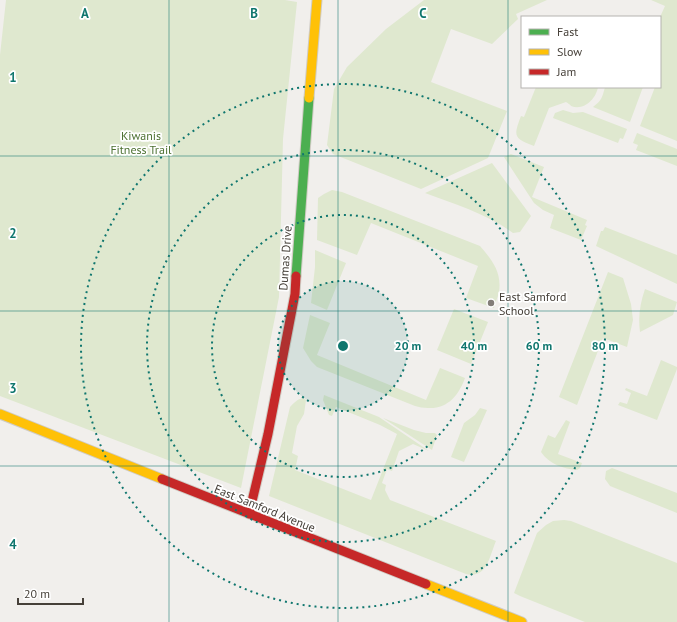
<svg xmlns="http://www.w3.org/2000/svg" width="677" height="622" font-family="'PT Sans',sans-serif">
	<rect width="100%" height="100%" fill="#f1efec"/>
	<path fill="#dfe8cf" d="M 6,0 L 285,0 L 297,2 L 283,139 L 279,297 L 241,488 L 0,396 L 0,55 Z
		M 424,0 L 547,0 L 516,14 L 518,19 L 492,44 L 451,29 L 431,82 L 507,111 L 488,158 L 421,189 L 333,154 L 327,145 L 334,89 L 347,67 L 386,29 Z
		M 651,0 L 677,0 L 677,141 L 640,126 L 655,87 L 660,87 L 661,72 L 660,69 L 660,17 L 665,6 Z
		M 536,87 L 598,87 C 596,99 584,111 571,106 C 571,105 566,102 566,102 L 549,108 L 534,146 C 514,138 513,137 521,116 L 524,117 Z
		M 605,87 L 643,87 L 630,122 L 593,107 C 602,100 602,98 605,87 Z
		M 563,110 L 573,113 L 583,112 L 627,129 L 623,139 L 620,138 L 618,143 L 553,118 L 555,113 Z
		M 637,133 L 677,149 L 677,166 L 636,150 L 638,145 L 633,143 Z
		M 511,154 L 544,167 L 532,197 L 587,220 L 585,225 L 587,226 L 581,240 L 550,228 L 554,215 L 543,210 L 534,203 L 504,157 Z
		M 492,163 L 531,216 L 520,232 L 513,233 C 487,214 455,204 425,193 Z
		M 332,190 L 342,192 L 480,246 C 492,260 502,272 499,292 C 498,297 495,303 494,308 L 466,298 L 478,266 L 371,223 L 357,255 L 317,240 L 318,198 L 324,194 Z
		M 605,227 L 677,255 L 677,284 L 596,246 L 601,231 L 603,231 Z
		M 315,250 L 346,263 L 327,310 L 311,303 L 315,267 Z
		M 608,272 L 623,278 L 631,304 L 633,320 L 627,347 L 603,338 L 577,405 L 559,397 Z
		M 645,289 L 677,302 L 673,315 L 640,332 C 638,316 640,304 645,289 Z
		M 454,309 L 488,322 L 471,364 L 437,350 Z
		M 310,315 L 330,323 L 317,355 L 426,400 L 440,368 L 465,378 C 459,395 448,409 428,408 C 423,408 419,407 415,406 L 317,367 L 311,361 L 303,348 Z
		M 661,360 L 677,367 L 677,369 L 657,420 L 618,405 L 620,402 L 627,404 L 631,393 L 625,390 L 626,388 L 647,396 Z
		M 324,395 L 379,417 L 429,451 L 413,444 L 399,451 L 392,471 L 387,469 L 382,483 L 386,485 L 385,490 L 390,500 L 496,541 C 492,550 488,569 479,573 C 475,575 470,575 466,574 L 269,496 L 290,407 C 294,403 297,399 303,398 L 306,400 L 304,414 L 297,426 L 292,453 L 298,456 L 295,470 L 371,500 L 397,434 L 380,425 L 336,407 L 332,416 L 329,415 L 323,400 Z
		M 480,408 L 487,410 L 464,462 L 451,457 L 464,423 L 475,415 Z
		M 383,418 L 414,430 L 426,433 L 435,433 L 437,435 L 432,450 Z
		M 566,420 L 570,422 L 558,454 L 582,463 L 580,468 L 577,470 C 564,469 549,464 541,452 L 548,435 L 555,438 Z
		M 612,468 L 677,493 L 677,513 L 610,486 L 605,479 L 606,471 Z
		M 564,520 L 571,521 L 677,563 L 677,622 L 585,622 L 520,596 L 514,593 L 537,533 L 546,525 L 553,521 Z"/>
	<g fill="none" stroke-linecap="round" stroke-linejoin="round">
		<g stroke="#cfcbc3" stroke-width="11">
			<path id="fast" d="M 296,276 L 309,98"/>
		</g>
		<g stroke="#cfcbc3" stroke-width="11">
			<path id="slow" d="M 309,98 L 317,0
				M 0,414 L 162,479
				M 426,584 L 522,622"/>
		</g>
		<g stroke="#cfcbc3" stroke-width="11">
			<path id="jam" d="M 162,479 L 426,584
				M 249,514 L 268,434 L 295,294 L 296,276"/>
		</g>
		<use href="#fast" stroke="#4caf50" stroke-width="9"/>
		<use href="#slow" stroke="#ffc107" stroke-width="9"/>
		<use href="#jam" stroke="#c62828" stroke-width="9"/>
	</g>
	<path fill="none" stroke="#0f766e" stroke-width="1" stroke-opacity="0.55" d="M 169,0 L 169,622M 338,0 L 338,622M 508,0 L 508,622M 0,156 L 677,156M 0,311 L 677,311M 0,466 L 677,466"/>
	<circle cx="343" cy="346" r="65" fill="#0f766e" fill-opacity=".12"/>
	<g fill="none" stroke="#0f766e" stroke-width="2" stroke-dasharray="2 4">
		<circle cx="343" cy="346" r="65"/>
		<circle cx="343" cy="346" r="131"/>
		<circle cx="343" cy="346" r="196"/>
		<circle cx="343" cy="346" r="262"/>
	</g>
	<circle fill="#827d78" stroke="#fff" stroke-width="1.5" cx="491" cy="303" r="4"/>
	<g text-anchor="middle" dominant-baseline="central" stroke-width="3.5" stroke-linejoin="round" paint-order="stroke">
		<g font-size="12" fill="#4d7132" stroke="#fff">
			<text x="141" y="135">Kiwanis<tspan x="141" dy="14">Fitness Trail</tspan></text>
		</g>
		<g font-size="12" fill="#464039" stroke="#fff">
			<text transform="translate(285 258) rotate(-86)">Dumas Drive</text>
			<text transform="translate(265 508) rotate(22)">East Samford Avenue</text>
		</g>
		<g font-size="12" fill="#464039" stroke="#fff" text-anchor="start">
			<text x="499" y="296">East Samford<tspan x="499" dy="14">School</tspan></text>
		</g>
	</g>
	<g font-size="13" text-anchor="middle" font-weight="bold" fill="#0f766e" stroke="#fff" stroke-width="3.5" stroke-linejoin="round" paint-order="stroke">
		<text x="85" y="18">A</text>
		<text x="254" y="18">B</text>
		<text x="423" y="18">C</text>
		<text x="13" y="82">1</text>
		<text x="13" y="238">2</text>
		<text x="13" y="393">3</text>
		<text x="13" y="549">4</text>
	</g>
	<circle cx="343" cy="346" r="6" fill="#0f766e" stroke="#fff" stroke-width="2"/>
	<g font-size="12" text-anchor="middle" font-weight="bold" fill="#0f766e" stroke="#fff" stroke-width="3.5" stroke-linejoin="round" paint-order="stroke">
		<text x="408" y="350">20 m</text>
		<text x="474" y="350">40 m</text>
		<text x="539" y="350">60 m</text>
		<text x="605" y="350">80 m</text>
	</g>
	<rect x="521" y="16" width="140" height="72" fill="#ffffff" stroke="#b5b3b0"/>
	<rect x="529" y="29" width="20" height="6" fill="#4caf50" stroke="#b5b3b0"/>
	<text x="557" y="36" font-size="12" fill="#464039">Fast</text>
	<rect x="529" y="49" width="20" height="6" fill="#ffc107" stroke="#b5b3b0"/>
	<text x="557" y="56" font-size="12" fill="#464039">Slow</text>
	<rect x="529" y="69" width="20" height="6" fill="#c62828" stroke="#b5b3b0"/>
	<text x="557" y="76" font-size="12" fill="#464039">Jam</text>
	<path d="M18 598v6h65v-6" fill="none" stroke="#464039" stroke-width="2"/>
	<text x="24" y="598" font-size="12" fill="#464039" stroke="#ffffff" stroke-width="3" paint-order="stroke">20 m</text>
</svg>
